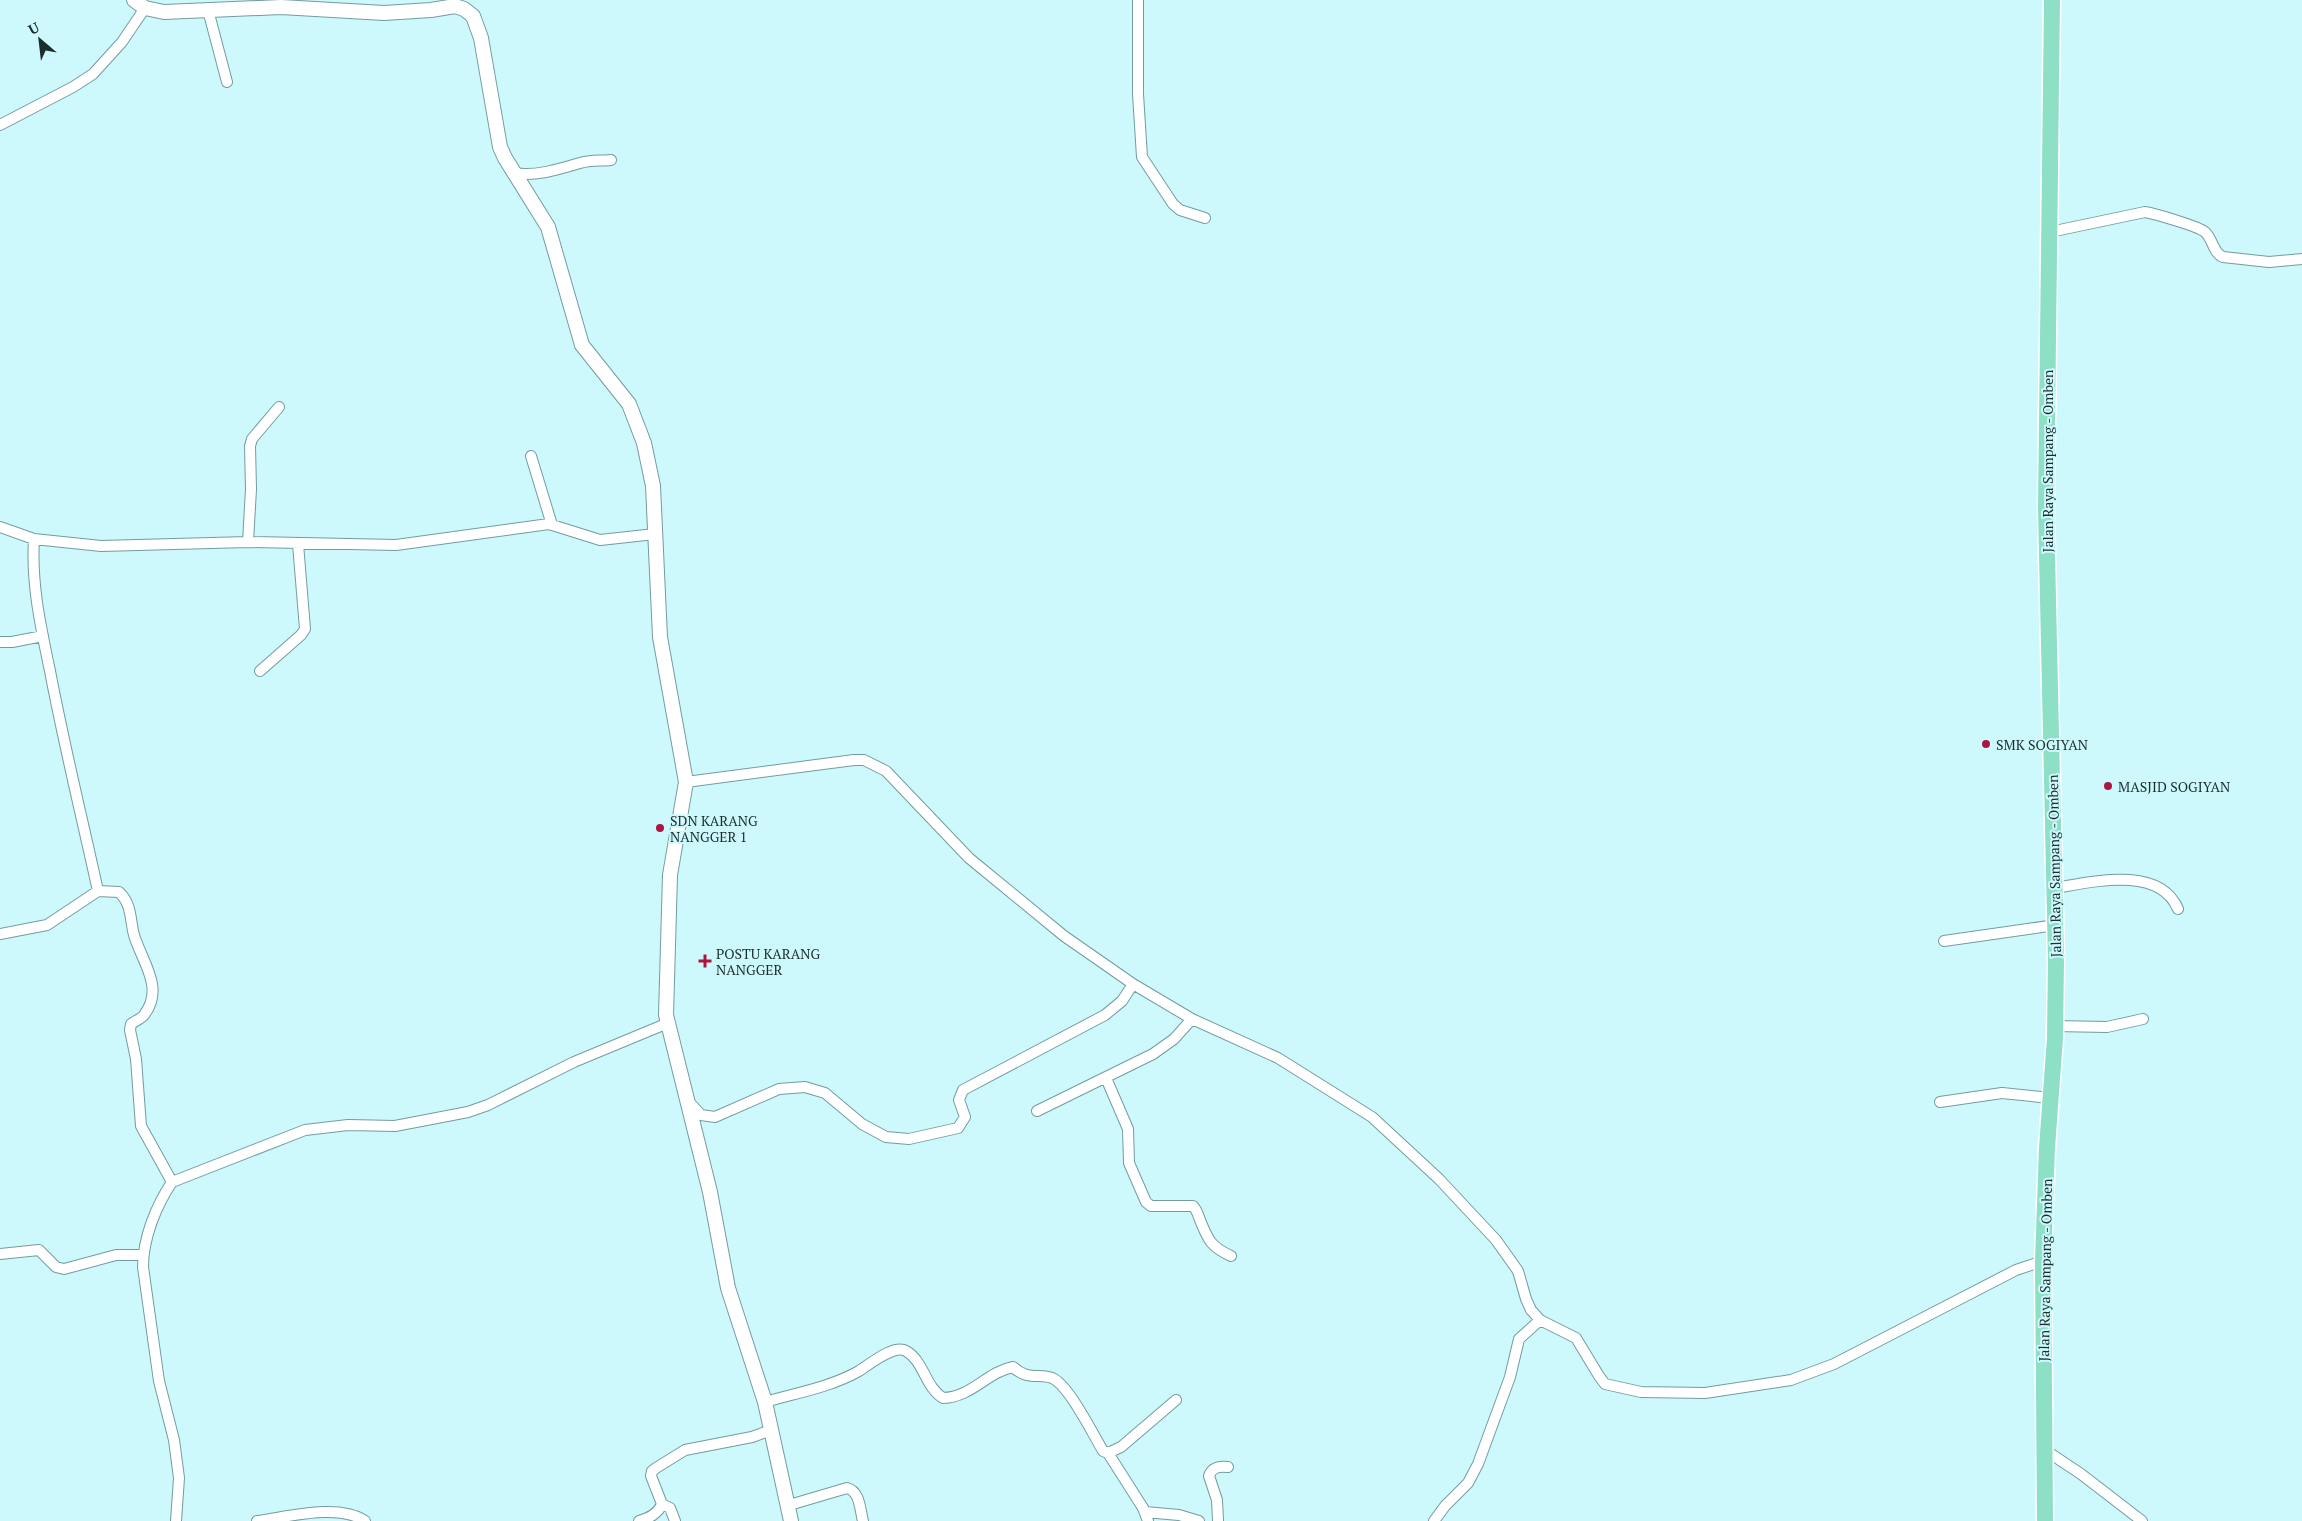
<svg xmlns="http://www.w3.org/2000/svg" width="2302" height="1521" font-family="'PT Serif',serif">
	<rect width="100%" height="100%" fill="#cdf9fc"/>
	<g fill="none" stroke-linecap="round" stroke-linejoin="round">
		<g stroke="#739c9f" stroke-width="12">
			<path id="street" d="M 1138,0 L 1138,94 L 1142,157 L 1173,204 L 1180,210 L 1205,218
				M 208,10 L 227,82
				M 0,125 L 73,87 L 93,74 L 122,42 L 145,8
				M 514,173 C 535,177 560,169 580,163 C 589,160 601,161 611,160
				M 2050,232 L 2145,212 C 2155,214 2198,226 2205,232 C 2213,239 2213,253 2223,257 L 2269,262 L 2302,259
				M 531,456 L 552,525
				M 0,527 L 34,539 L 101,546 L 248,542 L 396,545 L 549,524 L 600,540 L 655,534
				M 34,539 C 31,584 41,628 50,671 C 64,745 82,818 98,891
				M 248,542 L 251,489 L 250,446 L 252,439 L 279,407
				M 0,642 L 12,642 L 43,636
				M 260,671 L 301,635 L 305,629 L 298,544
				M 686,782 L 854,760 L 864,760 L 886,771 L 969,858 L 1064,936 L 1133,984 L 1192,1019 L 1278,1058 L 1372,1117 L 1439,1179 L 1496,1240 L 1518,1271 L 1526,1299 L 1531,1310 L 1540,1320 L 1576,1338 L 1599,1376 L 1605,1384 L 1641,1392 L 1705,1393 L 1791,1380 L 1834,1364 L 2016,1270 L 2043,1261
				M 2055,888 C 2092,882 2159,865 2178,909
				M 0,934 L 47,925 L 98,891 L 119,892 C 132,904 130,920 134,935 C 142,962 165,988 144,1015 C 141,1019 135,1021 131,1024 L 130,1030 L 136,1059 L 141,1126 L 172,1182 C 156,1206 143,1238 143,1267 L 159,1381 L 174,1440 L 179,1478 L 176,1521
				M 1944,941 L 2056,925
				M 2054,1026 L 2107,1027 L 2143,1019
				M 1106,1078 L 1128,1129 L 1129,1163 L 1146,1202 L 1151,1206 L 1193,1206 C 1197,1210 1198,1215 1200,1220 C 1208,1240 1211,1247 1231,1256
				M 1940,1102 L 2002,1093 L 2050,1098
				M 690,1103 L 701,1115 L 715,1117 L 779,1089 L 805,1087 L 825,1093 L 862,1124 L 886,1137 L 909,1139 L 958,1128 L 965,1117 L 959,1100 L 963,1090 L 1105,1015 L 1122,1001 L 1133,984
				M 1037,1111 L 1153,1054 L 1174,1039 L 1192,1019
				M 172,1182 L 305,1130 L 348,1125 L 395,1126 L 468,1112 L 488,1105 L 574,1062 L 668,1023
				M 0,1254 L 39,1250 L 56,1267 L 64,1269 L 116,1255 L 143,1255
				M 765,1402 C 796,1393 831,1387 859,1371 C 870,1364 894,1344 906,1351 C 924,1361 925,1387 943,1398 C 972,1397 987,1372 1013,1367 C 1029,1382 1041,1372 1054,1379 C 1070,1388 1093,1434 1103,1451 L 1108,1453 L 1121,1447 L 1176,1400
				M 2045,1450 L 2081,1474 L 2142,1521
				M 1108,1453 L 1143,1508 L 1148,1521
				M 662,1504 L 670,1508 L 675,1521
				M 786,1506 L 847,1488 C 860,1491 860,1510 863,1521
				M 1145,1512 L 1179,1515 L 1199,1521
				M 257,1521 C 288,1517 338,1503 365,1521
				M 639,1521 C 649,1518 658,1514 662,1504 L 651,1476 L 652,1471 L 656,1468 L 685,1450 L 752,1437 L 771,1430
				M 1218,1521 L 1217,1500 L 1209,1476 C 1212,1467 1219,1466 1228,1467
				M 1434,1521 L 1445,1506 L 1468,1483 L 1478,1464 L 1510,1377 L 1519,1339 L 1540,1320"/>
		</g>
		<g stroke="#739c9f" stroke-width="16">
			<path id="secondary" d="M 134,0 L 145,8 L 164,12 L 281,7 L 384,13 L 431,10 L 455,6 L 464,9 L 473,16 L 481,38 L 500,147 L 505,158 L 548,227 L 582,345 L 629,404 L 644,443 L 653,486 L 660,637 L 686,782 L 670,875 L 666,1015 L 710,1192 L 728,1288 L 765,1402 L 791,1521"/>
		</g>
		<g stroke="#fff" stroke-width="19">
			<path id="primary" d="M 2045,1521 L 2043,1261 L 2047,1148 L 2055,1038 L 2056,961 L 2046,508 L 2052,0"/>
		</g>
		<use href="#street" stroke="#fff" stroke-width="10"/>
		<use href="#secondary" stroke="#fff" stroke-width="14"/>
		<use href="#primary" stroke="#8ddfc5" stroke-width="16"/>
	</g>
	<g fill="#ab1540" stroke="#cdf9fc" stroke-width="2">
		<circle cx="1986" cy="744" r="5"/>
		<circle cx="2108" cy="786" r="5"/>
		<circle cx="660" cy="828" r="5"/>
		<path d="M702.5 953.5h5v5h5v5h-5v5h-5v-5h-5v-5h5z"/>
	</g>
	<g text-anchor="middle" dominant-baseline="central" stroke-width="4" stroke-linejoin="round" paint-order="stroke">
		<g font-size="14" fill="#1d2e2f" stroke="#cdf9fc">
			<text transform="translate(2047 461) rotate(-90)">Jalan Raya Sampang - Omben</text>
			<text transform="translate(2054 866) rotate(-91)">Jalan Raya Sampang - Omben</text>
			<text transform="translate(2045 1270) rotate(-89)">Jalan Raya Sampang - Omben</text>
		</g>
		<g font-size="14" fill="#1d2e2f" stroke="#cdf9fc" text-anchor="start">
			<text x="1996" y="744">SMK SOGIYAN</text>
			<text x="2118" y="786">MASJID SOGIYAN</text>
			<text x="670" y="820">SDN KARANG<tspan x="670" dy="16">NANGGER 1</tspan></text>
			<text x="716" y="953">POSTU KARANG<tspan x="716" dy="16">NANGGER</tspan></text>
		</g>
	</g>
	<g transform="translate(40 40) rotate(332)" stroke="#cdf9fc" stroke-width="4" paint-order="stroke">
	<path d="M0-4L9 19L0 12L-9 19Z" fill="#1d2e2f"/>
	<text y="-8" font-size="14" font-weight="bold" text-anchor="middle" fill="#1d2e2f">U</text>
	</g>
</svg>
